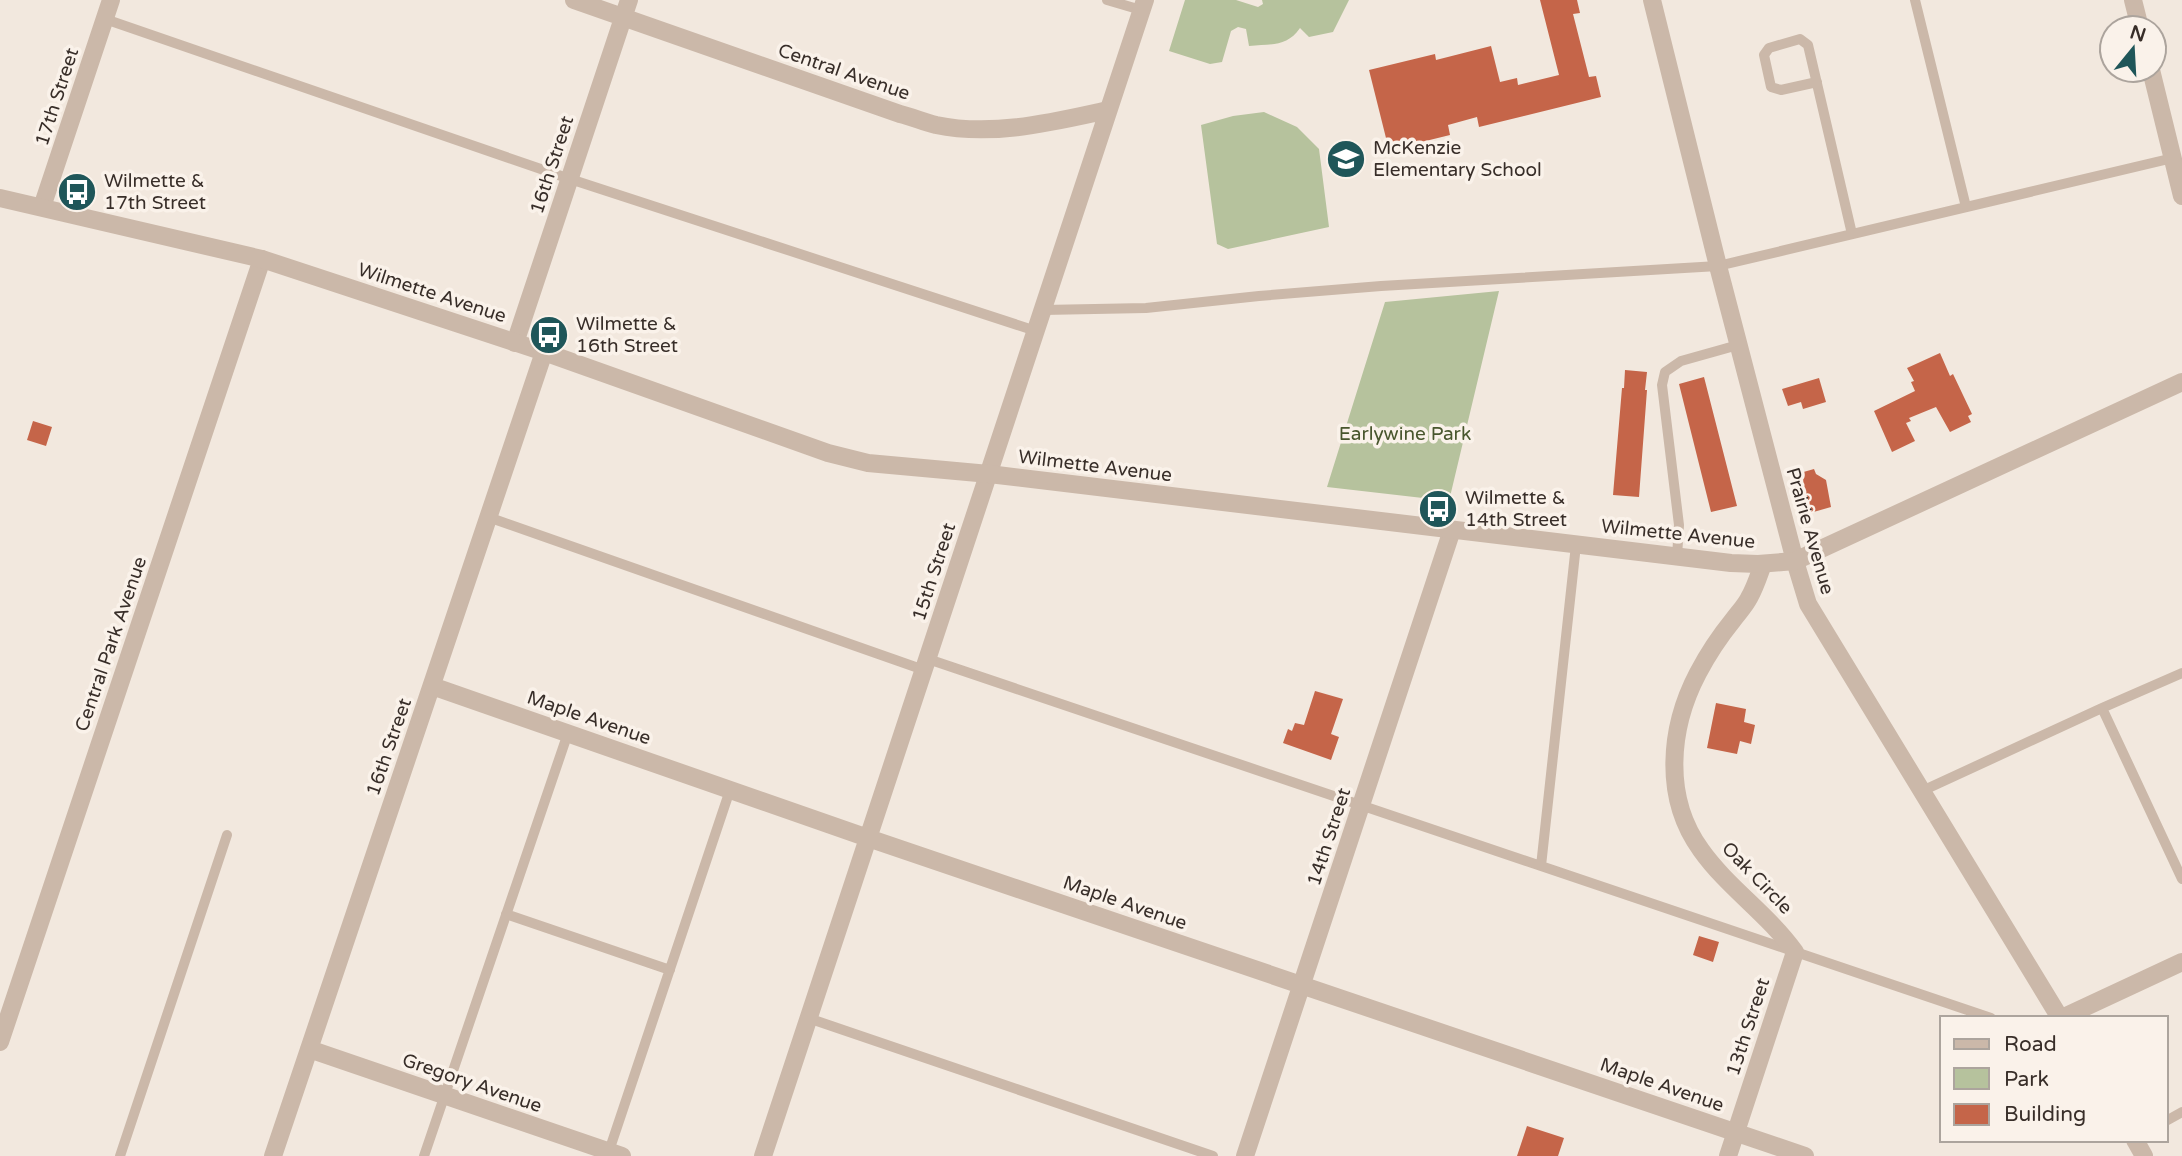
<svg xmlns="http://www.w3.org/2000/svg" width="2182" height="1156" font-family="'Varela Round',sans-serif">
	<rect width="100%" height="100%" fill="#f2e8de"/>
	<path fill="#b6c29d" d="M 1185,0 L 1236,0 L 1258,7 L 1263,4 L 1262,0 L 1349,0 L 1333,32 L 1309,37 L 1300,28 C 1287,47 1271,44 1249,46 L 1246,29 L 1238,27 L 1231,31 L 1222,62 L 1210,64 L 1169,51 Z
		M 1264,112 L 1297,127 L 1319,149 L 1329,227 L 1228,249 L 1217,244 L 1201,125 L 1233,116 Z
		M 1499,291 L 1449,501 L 1327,487 L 1385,302 Z"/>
	<path fill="#c56549" d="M 1540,0 L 1577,0 L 1580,13 L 1573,14 L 1589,77 L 1596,76 L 1601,97 L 1479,127 L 1477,117 L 1448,125 L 1450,135 L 1389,150 L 1369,70 L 1435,54 L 1436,60 L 1491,46 L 1500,82 L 1517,78 L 1518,85 L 1559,75 Z
		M 1940,353 L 1950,376 L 1953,374 L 1972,414 L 1968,416 L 1971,422 L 1950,432 L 1936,407 L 1909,418 L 1911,421 L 1906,423 L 1915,441 L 1892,452 L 1874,411 L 1915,391 L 1911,382 L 1914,381 L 1907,368 Z
		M 1625,370 L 1647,372 L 1645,390 L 1647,390 L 1639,497 L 1613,495 L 1622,388 L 1624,388 Z
		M 1704,377 L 1737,506 L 1711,512 L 1679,384 Z
		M 1819,378 L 1826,402 L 1803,409 L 1801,402 L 1788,406 L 1782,389 Z
		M 33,421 L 52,427 L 46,446 L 27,440 Z
		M 1814,469 L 1816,474 L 1826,480 L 1831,507 L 1810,513 L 1800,473 Z
		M 1315,691 L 1343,699 L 1331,734 L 1339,737 L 1331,760 L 1283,743 L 1288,729 L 1292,731 L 1295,723 L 1304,725 Z
		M 1716,703 L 1746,709 L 1744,722 L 1755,725 L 1751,744 L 1740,741 L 1737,754 L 1707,748 Z
		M 1699,936 L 1719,942 L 1713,962 L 1693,955 Z
		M 1527,1126 L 1564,1138 L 1558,1156 L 1517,1156 Z"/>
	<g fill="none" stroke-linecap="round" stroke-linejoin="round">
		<path stroke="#cbb8a9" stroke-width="10" d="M 1107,0 L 1141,10
			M 1915,0 L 1966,207
			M 105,19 L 570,179 L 1036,331
			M 1817,82 L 1781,90 L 1771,87 L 1764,55 L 1769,48 L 1800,39 L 1808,45 L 1852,234
			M 1043,310 L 1146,308 L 1259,296 L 1381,286 L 1718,266 L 2173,158
			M 488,517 L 924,670
			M 1677,557 L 1679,525 L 1662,385 L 1665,372 L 1681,361 L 1738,345
			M 928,659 L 1991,1018
			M 2102,708 L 2182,879
			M 1922,791 L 2102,708 L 2182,673
			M 1541,866 L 1576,545
			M 506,914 L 670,970
			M 808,1018 L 1213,1156
			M 2166,1121 L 2182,1112
			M 608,1154 L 730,790
			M 120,1156 L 227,835
			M 424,1156 L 568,733"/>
		<path stroke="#cbb8a9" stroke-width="18" d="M 574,0 L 900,114 C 912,117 924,122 936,125 C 993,137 1053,122 1108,110
			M 1652,0 L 1718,266 L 1795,561 L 1808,604 L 2060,1018
			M 2133,0 L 2140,28
			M 2151,70 L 2182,196
			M 42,207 L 111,0
			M 515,343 L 629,0
			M 432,686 L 868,838 L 1805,1156
			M 2062,1018 L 2182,962
			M 0,1042 L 262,259
			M 309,1049 L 622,1156
			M 2135,1140 L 2144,1156
			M 273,1156 L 544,352
			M 763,1156 L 1145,0
			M 1245,1156 L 1452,530
			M 1728,1156 L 1795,952 C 1768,914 1728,888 1701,850 C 1663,798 1669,728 1698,673 C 1708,654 1720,636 1733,620 C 1738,613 1745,606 1749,598 C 1755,588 1759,575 1763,564"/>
		<path stroke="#cbb8a9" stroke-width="18" d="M 0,198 L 262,259 L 544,352 L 828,453 L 868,463 L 989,474 L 1731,563 L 1758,564 L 1795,561 L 2182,382"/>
	</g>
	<defs>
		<g id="school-disc" transform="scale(2.0125)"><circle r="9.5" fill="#1f5659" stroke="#faf2ea"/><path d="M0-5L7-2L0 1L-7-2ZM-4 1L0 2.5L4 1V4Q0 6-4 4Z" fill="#fff"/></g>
		<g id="bus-disc" transform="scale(2.0125)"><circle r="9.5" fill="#1f5659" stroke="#faf2ea"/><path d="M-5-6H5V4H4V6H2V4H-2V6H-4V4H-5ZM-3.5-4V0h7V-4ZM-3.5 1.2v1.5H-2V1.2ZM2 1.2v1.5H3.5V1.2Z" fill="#fff"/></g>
	</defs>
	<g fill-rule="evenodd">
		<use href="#school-disc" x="1346" y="159"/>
		<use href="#bus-disc" x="77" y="192"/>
		<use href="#bus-disc" x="549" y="335"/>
		<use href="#bus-disc" x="1438" y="509"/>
	</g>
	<g text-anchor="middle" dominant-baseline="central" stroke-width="7" stroke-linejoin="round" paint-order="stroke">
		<g font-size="19" fill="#382e29" stroke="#faf2ea">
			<text transform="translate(844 72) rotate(19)">Central Avenue</text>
			<text transform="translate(57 97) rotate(-72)">17th Street</text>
			<text transform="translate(552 165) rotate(-72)">16th Street</text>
			<text transform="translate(432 293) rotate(18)">Wilmette Avenue</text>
			<text transform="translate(1095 466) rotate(7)">Wilmette Avenue</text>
			<text transform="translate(1810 531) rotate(74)">Prairie Avenue</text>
			<text transform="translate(1678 534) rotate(6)">Wilmette Avenue</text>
			<text transform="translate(934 572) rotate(-72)">15th Street</text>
			<text transform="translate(111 644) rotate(-71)">Central Park Avenue</text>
			<text transform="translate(589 718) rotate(19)">Maple Avenue</text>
			<text transform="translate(389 747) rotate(-71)">16th Street</text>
			<text transform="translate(1329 837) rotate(-72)">14th Street</text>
			<text transform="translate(1757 878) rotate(46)">Oak Circle</text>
			<text transform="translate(1125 903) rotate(19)">Maple Avenue</text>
			<text transform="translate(1748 1027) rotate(-72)">13th Street</text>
			<text transform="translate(472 1083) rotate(19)">Gregory Avenue</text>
			<text transform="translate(1662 1085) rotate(19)">Maple Avenue</text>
		</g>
		<g font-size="19" fill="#382e29" stroke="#faf2ea" text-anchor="start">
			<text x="1373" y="148">McKenzie<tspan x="1373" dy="22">Elementary School</tspan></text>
			<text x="104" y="181">Wilmette &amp;<tspan x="104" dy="22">17th Street</tspan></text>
			<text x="576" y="324">Wilmette &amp;<tspan x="576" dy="22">16th Street</tspan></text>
			<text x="1465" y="498">Wilmette &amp;<tspan x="1465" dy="22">14th Street</tspan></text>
		</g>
		<g font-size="19" fill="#48562d" stroke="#faf2ea">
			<text x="1405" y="434">Earlywine Park</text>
		</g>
	</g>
	<rect x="1940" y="1016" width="228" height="126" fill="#faf2ea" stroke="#aca49d" stroke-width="2"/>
	<rect x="1954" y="1039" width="35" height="10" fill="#cbb8a9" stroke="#aca49d" stroke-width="2"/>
	<text x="2004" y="1051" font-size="21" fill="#382e29">Road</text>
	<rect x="1954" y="1068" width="35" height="21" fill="#b6c29d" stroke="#aca49d" stroke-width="2"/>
	<text x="2004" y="1086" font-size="21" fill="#382e29">Park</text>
	<rect x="1954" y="1104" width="35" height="21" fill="#c56549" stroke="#aca49d" stroke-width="2"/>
	<text x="2004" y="1121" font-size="21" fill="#382e29">Building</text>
	<g transform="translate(2133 49) rotate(18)"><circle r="33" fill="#faf2ea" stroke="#aca49d" stroke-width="2"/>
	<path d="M0-5L12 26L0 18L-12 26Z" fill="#1f5659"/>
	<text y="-10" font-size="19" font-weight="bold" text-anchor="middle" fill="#382e29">N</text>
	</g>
</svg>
